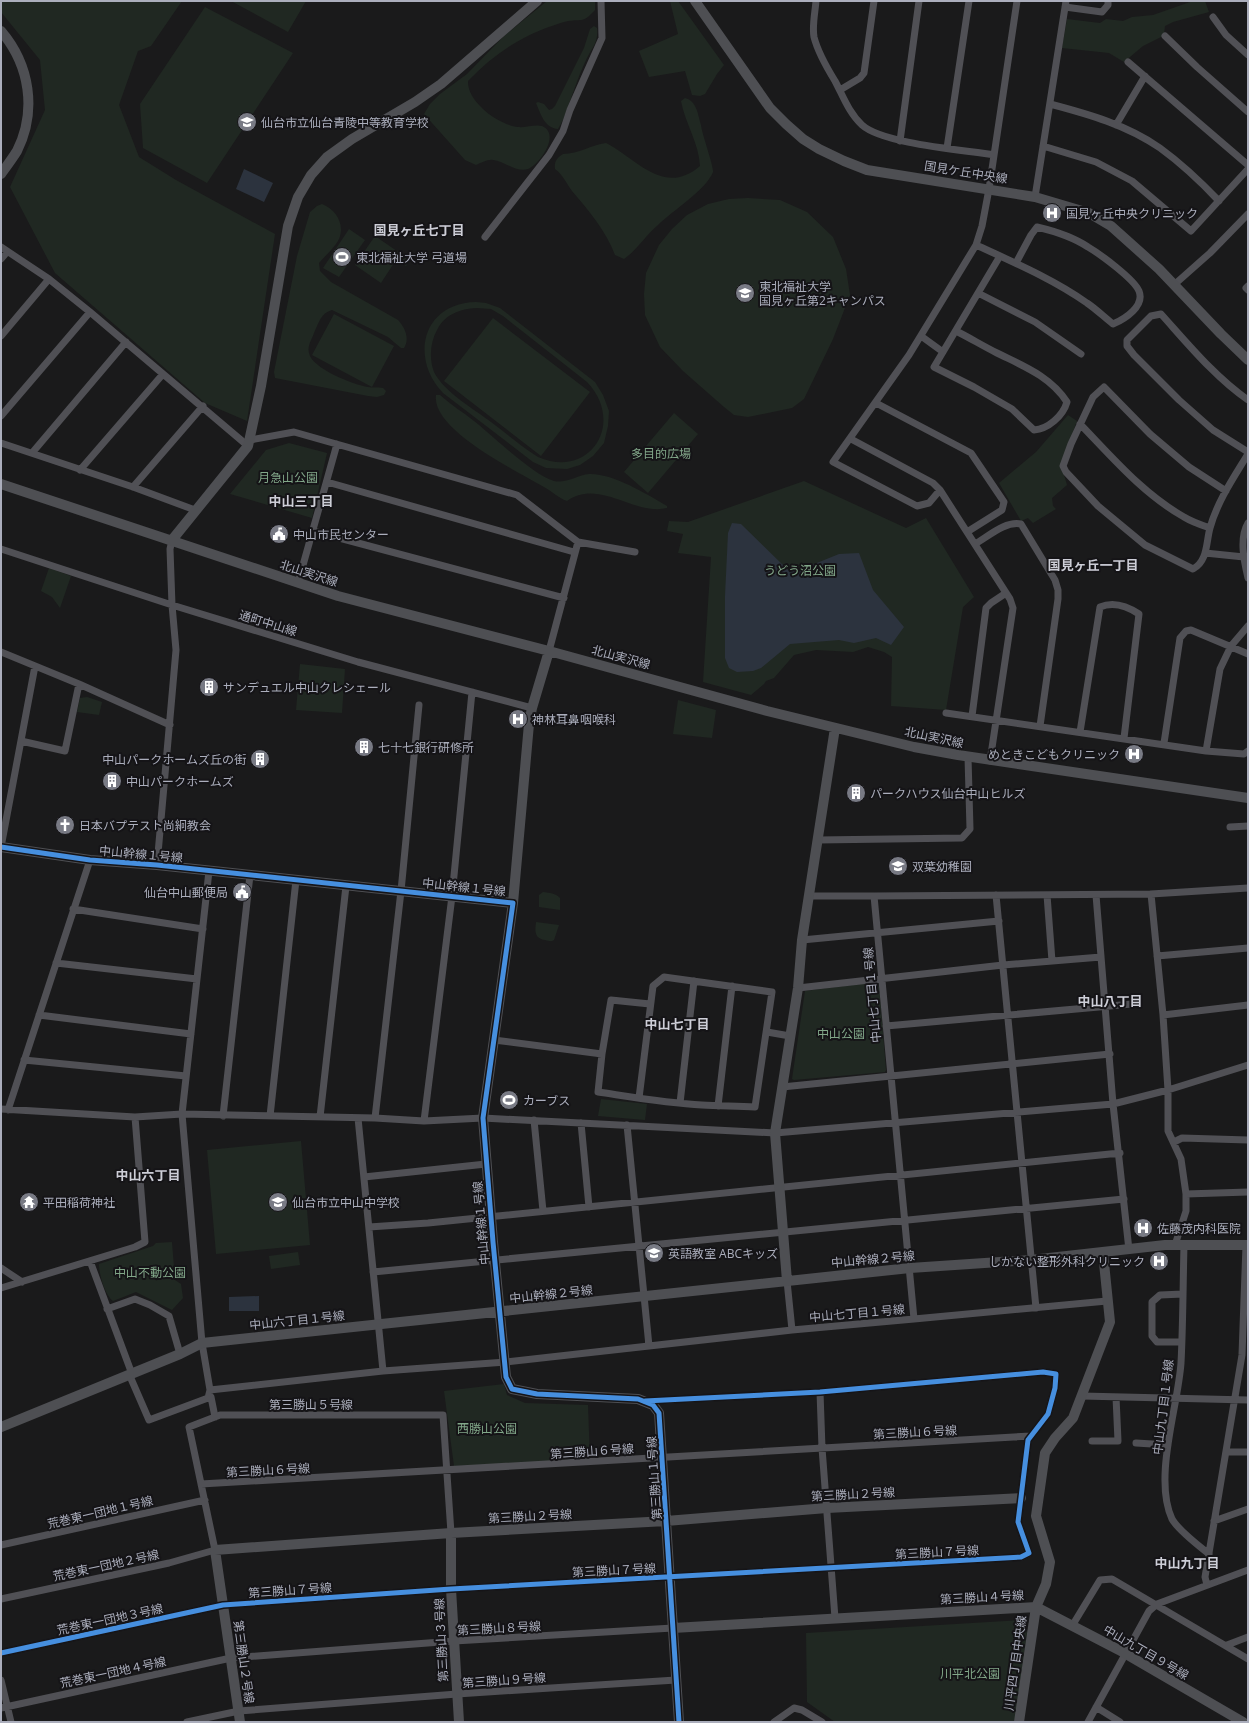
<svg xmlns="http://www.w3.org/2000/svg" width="1249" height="1723" font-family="'Open Sans','Noto Sans JP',sans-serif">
	<rect width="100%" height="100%" fill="#1a1a1b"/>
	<path fill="#202822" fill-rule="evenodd" d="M 1,1 L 182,1 L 151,46 L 138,51 L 119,105 L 139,157 L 176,180 L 275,234 L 247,421 L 205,403 L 55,273 L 10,187 L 45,110 L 40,60 L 1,12 Z
		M 231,1 L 306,1 L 288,32 Z
		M 547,1 L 595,1 L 595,10 C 583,23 583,19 568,21 C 559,23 549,27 541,30 C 512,42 489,59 468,81 C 467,102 499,125 518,127 C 525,128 535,124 542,126 C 561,134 540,164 528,169 C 517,173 504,161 493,160 C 488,159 481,163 476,165 L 465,160 L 424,114 L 430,104 L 440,94 L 467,74 L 504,36 Z
		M 670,1 L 678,1 L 724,65 L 717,74 L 705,94 L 700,96 L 692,95 L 685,71 L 649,77 L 639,51 L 678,34 Z
		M 1193,1 L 1205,1 L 1209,12 L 1173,22 L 1165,26 L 1164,34 L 1161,37 L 1143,46 L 1124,62 L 1109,53 L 1062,48 L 1067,19 L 1100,23 L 1106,19 L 1123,21 L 1132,17 L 1153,15 Z
		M 205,7 L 293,53 L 207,183 L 143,148 L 140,104 Z
		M 594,26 L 597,28 C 599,42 591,49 586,60 C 577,79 571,100 563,120 L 558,129 C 545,128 541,115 536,103 L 538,102 L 544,104 L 549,110 L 552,109 L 555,106 L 584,48 L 590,29 Z
		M 685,98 C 697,101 698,115 701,125 C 702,134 714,167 713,172 C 706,190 672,211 658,225 C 646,235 637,250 624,259 L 615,255 C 606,231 589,211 572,191 C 566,183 563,175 555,169 C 554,161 557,158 563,154 C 579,154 591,145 606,143 C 637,159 664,197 700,166 C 699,143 685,123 681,101 Z
		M 748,198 L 780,200 L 807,212 L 833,237 L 846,269 L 850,295 L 833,339 L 804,399 L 792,408 L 748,417 L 734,415 L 724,407 L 683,371 L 660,347 L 645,315 L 644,294 L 646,273 L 659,245 L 672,229 L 687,215 L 708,204 L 729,199 Z
		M 322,204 C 337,210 346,226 338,241 C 333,249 325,256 319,263 L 320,271 L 331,282 L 398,320 C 405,328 410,338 404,348 L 401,348 L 388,337 L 332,310 C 321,313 319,322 314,333 C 312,339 307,346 309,353 C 311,368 354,385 368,387 C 373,388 378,387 383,388 L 386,391 L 384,395 L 377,397 L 368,396 L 275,378 L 274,372 L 297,256 L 310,212 L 317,206 Z
		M 349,229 L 365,240 L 339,277 L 323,268 Z
		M 375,236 L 410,260 L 406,266 L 396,260 L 381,283 L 355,265 Z
		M 476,302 L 486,303 L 500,308 L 595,382 L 603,395 L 609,411 L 608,426 L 604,443 L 593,456 L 580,465 L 567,469 L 546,468 L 533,462 L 443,393 C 409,357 423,303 476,302 ZM 477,308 L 491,309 L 503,316 L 587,382 C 626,423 590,480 538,457 C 522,447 507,434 491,422 C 474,409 444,392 434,372 C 429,359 430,343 437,330 C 445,314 460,309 477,308 Z
		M 334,314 L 394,346 L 372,387 L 312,355 Z
		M 493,318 L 590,392 L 541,456 L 444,381 Z
		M 436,395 L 440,395 C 451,405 463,412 474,421 C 493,436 533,475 554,481 C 565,484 578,475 589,474 C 612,473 647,494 667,506 L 667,508 C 634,516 599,478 567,501 C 558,498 552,491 544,487 C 519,472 431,430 436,395 Z
		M 674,413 L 698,434 L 648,493 L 624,472 Z
		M 1068,415 L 1077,421 L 1061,464 L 1067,485 L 1052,498 L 1053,506 L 1056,509 L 1033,523 L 1028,518 L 1021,521 L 999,483 L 1036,452 Z
		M 289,443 L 327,453 L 312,518 L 230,494 L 266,450 Z
		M 804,481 L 906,528 L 926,518 L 974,597 L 963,607 L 946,710 L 891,706 L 892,657 L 884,652 L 868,647 L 853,652 L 816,650 L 794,655 L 774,678 L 766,681 L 764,684 L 751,695 L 703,682 L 711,557 L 678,553 L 683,534 L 667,531 L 669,521 L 688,522 Z
		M 49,568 L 71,576 L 60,608 L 52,597 L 41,591 Z
		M 300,664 L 345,669 L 342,713 L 296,710 Z
		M 87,697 L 102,702 L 99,715 L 77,712 L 80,698 Z
		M 678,700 L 716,710 L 712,738 L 673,734 Z
		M 543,892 C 550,893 555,893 560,898 L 560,910 L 539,907 L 539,895 Z
		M 536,922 L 559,925 L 554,940 C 551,942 549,941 545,940 C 534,938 535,931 536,922 Z
		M 876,982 L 879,984 L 886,1070 L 885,1072 L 794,1080 L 792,1079 L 805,991 Z
		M 601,1099 L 647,1104 L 645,1120 L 598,1116 Z
		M 301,1141 L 310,1245 L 216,1254 L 207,1150 Z
		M 172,1242 L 175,1280 L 181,1284 L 183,1298 L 172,1310 L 136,1292 L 113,1301 C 105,1295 99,1275 99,1264 L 153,1246 L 156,1243 Z
		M 298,1252 L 300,1265 L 271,1269 L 269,1256 Z
		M 504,1384 L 507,1395 L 525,1403 L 588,1405 L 590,1460 L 454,1466 L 444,1391 Z
		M 1022,1620 L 1027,1633 L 1015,1722 L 835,1722 L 807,1702 L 806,1633 Z"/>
	<path fill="#2c333e" d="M 244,169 L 273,183 L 264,202 L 236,189 Z
		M 732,523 L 741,524 L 789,571 L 802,569 L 839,554 L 859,553 L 873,590 L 904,627 L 891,645 L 876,638 L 854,643 L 839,640 L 790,644 L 761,668 L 753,671 L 737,672 L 729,668 L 725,658 L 725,596 L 728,533 Z
		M 259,1296 L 259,1311 L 229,1311 L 229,1297 Z"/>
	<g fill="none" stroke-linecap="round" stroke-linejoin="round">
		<path stroke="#505055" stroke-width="7" d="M 816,1 C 815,13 812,26 814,37 C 818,53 827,68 835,81 C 843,96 849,113 862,125 C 883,144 964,150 994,155
			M 1065,7 L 1102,12 L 1108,5 L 1108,1
			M 1213,17 L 1226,35 L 1248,55
			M 1165,36 L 1197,67 L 1248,112
			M 1128,62 L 1248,165
			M 840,90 L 860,78 L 864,73 L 874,1
			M 1050,104 C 1088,114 1127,125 1160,148 C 1182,164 1201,182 1219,201
			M 1116,125 L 1145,76
			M 900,141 L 919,1
			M 1043,146 L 1096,162 L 1132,181 L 1191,231 L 1248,169
			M 947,148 L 969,1
			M 1035,197 L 1066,1
			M 485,237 L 549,155 L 563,131 L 570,110 L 602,38 L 601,1
			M 976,245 C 1013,262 1053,279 1087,303 C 1096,309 1104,317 1113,324 C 1125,319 1145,306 1139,291 C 1134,279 1100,254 1088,247 C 1073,237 1054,231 1037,227 L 1031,235 L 1016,263
			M 1,247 L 49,279 L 90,312 L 248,446
			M 1,259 L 7,252
			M 1175,284 L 1210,253 L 1248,214
			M 1248,286 L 1246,288 L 1248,290
			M 978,293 L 1035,322 L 1081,354
			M 956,331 C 970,338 983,346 997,353 C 1023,366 1050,376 1067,402 C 1063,416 1048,429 1034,430 L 1012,409 L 974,387 L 934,367 L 1000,256
			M 1,336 L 49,279
			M 921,336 L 943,352
			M 1248,400 C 1215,377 1188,344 1161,314 L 1151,316 L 1127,340 L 1127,346 L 1134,355 L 1179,400 L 1213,430 L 1248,452
			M 876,403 L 971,453 L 1004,502 L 1002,510 L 967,532
			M 1,416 L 90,312
			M 1080,424 C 1112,457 1143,494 1184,517 C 1192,522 1201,525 1210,528
			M 851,439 L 933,483 L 940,490 L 1010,599 L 1013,608 L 990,761
			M 250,440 L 294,432 L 517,495 L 578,542
			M 1,443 L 133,487 L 195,510
			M 32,453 L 126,342
			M 80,470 L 163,374
			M 327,482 L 574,552
			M 133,487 L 203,406
			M 940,490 L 929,503 L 917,506 L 833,462 L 909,355 L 976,245 L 982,226 L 989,189 L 1017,1
			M 1226,491 L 1189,467 L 1150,434 L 1104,387 L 1093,397 L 1071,444 L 1063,466 L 1066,472 L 1098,506 L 1145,545 L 1193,569 C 1208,561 1206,542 1210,528 C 1217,502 1234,477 1248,454
			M 1248,523 C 1239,538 1244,561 1248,578
			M 313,531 L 564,598
			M 975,544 C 989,536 1005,521 1021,524 L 1055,580 L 1058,590 L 1058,599 L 1040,726
			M 1,549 L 172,605 L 358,662 L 532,708
			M 1205,553 L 1244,557
			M 298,583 L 337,444
			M 549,651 L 578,542 L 635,552
			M 1,652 L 79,684 L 170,725
			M 946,713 L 1206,751 L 1244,754 L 1248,751
			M 972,716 L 986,608 L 991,603 L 1006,593
			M 1080,732 L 1100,607 C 1114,601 1127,606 1139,614 L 1124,738
			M 21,741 L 65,751 L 79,684
			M 1164,743 L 1180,638 L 1186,631 L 1191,630 L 1248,654
			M 1206,751 L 1220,669 L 1231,646 L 1248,626
			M 1230,827 L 1248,826
			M 818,840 L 962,838 L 970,829 L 968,757
			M 1,847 L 35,666
			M 157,865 L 176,650 L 172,605 L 170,549 L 172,540
			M 1151,894 L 1163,1015 L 1168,1090 L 1168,1131 L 1181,1159 L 1186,1194 L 1186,1211 L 1175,1245
			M 996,895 L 1036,1308
			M 1047,895 L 1052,961
			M 1096,895 L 1113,1104 L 1129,1250
			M 874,896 L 1151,894 L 1248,888
			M 73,909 L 203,929
			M 802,940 L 999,921
			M 1157,956 L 1248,948
			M 56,963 L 197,979
			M 798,988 L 1003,965 L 1101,957
			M 39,1015 L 191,1034
			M 1163,1015 L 1248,1005
			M 886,1026 L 1132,1004
			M 767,1032 L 790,1036
			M 494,1040 L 602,1054
			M 24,1060 L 186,1076
			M 782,1087 L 1110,1054
			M 639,1098 L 653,986 L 664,977 L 772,992 L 755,1107 C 737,1106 719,1106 702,1105 C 667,1103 632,1097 598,1092 L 602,1054 L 611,1000 L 650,1004
			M 680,1103 L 694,981
			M 718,1106 L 732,986
			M 1,1109 L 135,1117 L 182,1114 L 375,1118 L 424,1121 L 483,1118 L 775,1133 L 1113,1104 L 1168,1090 L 1248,1065
			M 8,1110 L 90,860
			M 223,1116 L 250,875
			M 270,1116 L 296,880
			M 320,1117 L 346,886
			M 358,1118 L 383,1371
			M 375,1118 L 401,891 L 419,705
			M 534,1120 L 543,1211
			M 424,1121 L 452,896 L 472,692
			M 581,1123 L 589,1207
			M 627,1125 L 649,1346
			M 1174,1142 L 1182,1138 L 1248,1140
			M 364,1177 L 486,1164
			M 1186,1194 L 1248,1192
			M 369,1227 L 428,1223 L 1120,1153
			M 1184,1245 C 1183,1284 1183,1324 1181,1363 C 1178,1407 1153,1478 1172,1519 C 1178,1530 1199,1546 1209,1554
			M 90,1261 L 132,1374
			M 1,1268 L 22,1282
			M 373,1272 L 1124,1199
			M 787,1281 L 792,1330
			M 1,1288 L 135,1247 L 145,1242 L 135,1117
			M 107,1309 L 135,1299 L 150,1305 L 169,1316 L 180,1354
			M 914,1319 L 1107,1301
			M 1181,1342 L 1157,1342 L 1152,1336 L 1152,1302 L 1160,1295 L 1183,1294
			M 129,1374 L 149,1420 L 208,1398 L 210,1390 L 202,1343 L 182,1114 L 209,871
			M 210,1390 L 383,1371 L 506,1362 L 792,1330 L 914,1319 L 874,896 L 810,896
			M 820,1392 L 822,1448 L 835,1618
			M 209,1395 L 211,1397 L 215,1417
			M 1082,1396 L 1248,1400
			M 1092,1441 L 1118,1441 L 1116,1397
			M 1136,1443 L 1168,1445
			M 1226,1452 L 1248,1452
			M 201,1484 L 1031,1436
			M 1214,1521 L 1248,1509
			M 1,1545 L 205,1500
			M 1207,1585 L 1205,1577 L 1242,1355 L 1246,1245
			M 1,1599 L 169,1563 L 215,1550 L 189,1427 L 220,1415 L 443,1415 L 451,1533
			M 1072,1626 L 1100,1580 L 1112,1579 L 1248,1659
			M 1227,1645 L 1248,1637
			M 1,1653 L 223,1605 L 451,1589 L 1021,1557 L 1029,1553 L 1018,1522 L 1028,1440 L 1048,1414 L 1055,1388 L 1056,1374 L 1043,1372 L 820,1392 L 647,1401
			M 1,1680 L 11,1722
			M 1096,1707 L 1120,1722
			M 1,1708 L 231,1658 L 454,1641 L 673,1628
			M 187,1722 L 239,1711 L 457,1694 L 676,1680
			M 774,1722 L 794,1708 L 802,1710 L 822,1722
			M 1088,1722 L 1149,1611 L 1157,1604 L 1248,1570"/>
		<path stroke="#4e4f53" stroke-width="10" d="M 695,1 L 770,108 L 786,124 L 803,139 L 819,149 L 844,161 L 867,170 L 1035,197 L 1089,213 L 1111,226 L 1159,269 L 1221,334 L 1248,360
			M 1,31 C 30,65 37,111 17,151 C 12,159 6,167 1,174
			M 1,484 L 338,596 L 549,651 L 767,711 L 914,747 L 958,755 L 1248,798
			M 172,540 L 248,446 L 261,386 L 288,226 L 298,197 L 311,175 L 327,157 L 352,139 L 415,102 L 441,84 L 537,1
			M 1,847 L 90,860 L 157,865 L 513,903 L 483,1118 L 493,1242 L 506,1377 L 512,1389 L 537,1394 L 638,1399 L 653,1405 L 659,1413 L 679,1722
			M 513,903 L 529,724 L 532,708 L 549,651
			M 787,1281 L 775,1133 L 798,988 L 802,940 L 835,728
			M 1,1427 L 180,1354 L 202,1343 L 910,1268 L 1031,1260 L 1165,1245 L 1248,1245
			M 451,1533 L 451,1589 L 459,1722
			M 1036,1607 L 1119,1650 L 1243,1722
			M 673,1628 L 1036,1607
			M 240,1722 L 215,1550 L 451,1533 L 666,1521 L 827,1508 L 1021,1498
			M 1019,1722 L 1036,1607 L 1046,1584 L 1050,1562 L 1036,1516 L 1045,1453 L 1055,1438 L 1073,1418 L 1110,1322 L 1103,1253"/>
		<g stroke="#151417" stroke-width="8">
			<path id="cycleway" d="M 1,847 L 90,860 L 157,865 L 513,903 L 483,1118 L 493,1242 L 506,1377 L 512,1389 L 537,1394 L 638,1399 L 653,1405 L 659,1413 L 679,1722
				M 1,1653 L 223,1605 L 451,1589 L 1021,1557 L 1029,1553 L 1018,1522 L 1028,1440 L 1048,1414 L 1055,1388 L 1056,1374 L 1043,1372 L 820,1392 L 645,1401"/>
		</g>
		<use href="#cycleway" stroke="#468fdf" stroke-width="5"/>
	</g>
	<defs>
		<g id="school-disc" transform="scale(1)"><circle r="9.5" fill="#787a84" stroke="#151417"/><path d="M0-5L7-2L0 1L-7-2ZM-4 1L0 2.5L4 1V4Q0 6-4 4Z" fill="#fff"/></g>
		<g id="hospital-disc" transform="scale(1)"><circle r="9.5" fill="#787a84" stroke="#151417"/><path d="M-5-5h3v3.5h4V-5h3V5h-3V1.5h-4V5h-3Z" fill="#fff"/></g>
		<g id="stadium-disc" transform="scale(1)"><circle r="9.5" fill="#787a84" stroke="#151417"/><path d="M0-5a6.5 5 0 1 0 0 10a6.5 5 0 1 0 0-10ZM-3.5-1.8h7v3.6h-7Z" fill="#fff"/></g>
		<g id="university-disc" transform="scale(1)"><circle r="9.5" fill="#787a84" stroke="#151417"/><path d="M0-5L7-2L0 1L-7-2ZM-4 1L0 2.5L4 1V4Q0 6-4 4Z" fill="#fff"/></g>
		<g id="civic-disc" transform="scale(1)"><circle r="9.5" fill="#787a84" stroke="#151417"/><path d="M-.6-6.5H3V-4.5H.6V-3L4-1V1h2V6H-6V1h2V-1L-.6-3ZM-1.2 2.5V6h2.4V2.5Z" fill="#fff"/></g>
		<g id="building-disc" transform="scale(1)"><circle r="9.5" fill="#787a84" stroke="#151417"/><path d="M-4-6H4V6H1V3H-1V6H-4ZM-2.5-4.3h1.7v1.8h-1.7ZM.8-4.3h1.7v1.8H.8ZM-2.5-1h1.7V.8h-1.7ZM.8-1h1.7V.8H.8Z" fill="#fff"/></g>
		<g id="church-disc" transform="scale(1)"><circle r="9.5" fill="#787a84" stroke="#151417"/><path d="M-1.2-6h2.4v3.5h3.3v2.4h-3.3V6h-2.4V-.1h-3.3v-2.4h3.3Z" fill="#fff"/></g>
		<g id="temple-disc" transform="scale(1)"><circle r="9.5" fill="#787a84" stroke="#151417"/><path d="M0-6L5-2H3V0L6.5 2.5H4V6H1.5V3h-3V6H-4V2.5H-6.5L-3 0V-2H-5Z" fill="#fff"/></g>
	</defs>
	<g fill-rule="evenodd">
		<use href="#school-disc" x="247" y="122"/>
		<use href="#hospital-disc" x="1052" y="213"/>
		<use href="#stadium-disc" x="342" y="257"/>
		<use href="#university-disc" x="745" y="293"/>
		<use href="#civic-disc" x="279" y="534"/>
		<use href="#building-disc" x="209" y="687"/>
		<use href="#hospital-disc" x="518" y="719"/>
		<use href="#building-disc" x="364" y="747"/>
		<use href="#hospital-disc" x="1134" y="754"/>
		<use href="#building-disc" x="260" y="759"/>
		<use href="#building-disc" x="112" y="781"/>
		<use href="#building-disc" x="856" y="793"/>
		<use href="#church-disc" x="65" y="825"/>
		<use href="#school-disc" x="898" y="866"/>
		<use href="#civic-disc" x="242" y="892"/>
		<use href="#stadium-disc" x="509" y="1100"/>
		<use href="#temple-disc" x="29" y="1202"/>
		<use href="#school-disc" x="278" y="1202"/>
		<use href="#hospital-disc" x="1143" y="1228"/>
		<use href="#school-disc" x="654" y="1253"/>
		<use href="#hospital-disc" x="1159" y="1261"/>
	</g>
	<g text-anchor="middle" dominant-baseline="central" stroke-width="4" stroke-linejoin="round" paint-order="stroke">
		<g font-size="12" fill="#abaebc" stroke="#151417" text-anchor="start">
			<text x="261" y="122">仙台市立仙台青陵中等教育学校</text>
			<text x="1066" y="213">国見ヶ丘中央クリニック</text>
			<text x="356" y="257">東北福祉大学 弓道場</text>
			<text x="759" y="286">東北福祉大学<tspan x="759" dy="14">国見ヶ丘第2キャンパス</tspan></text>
			<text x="293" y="534">中山市民センター</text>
			<text x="223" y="687">サンデュエル中山クレシェール</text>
			<text x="532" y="719">神林耳鼻咽喉科</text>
			<text x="378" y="747">七十七銀行研修所</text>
			<text x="1120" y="754" text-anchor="end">めときこどもクリニック</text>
			<text x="246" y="759" text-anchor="end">中山パークホームズ丘の街</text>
			<text x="126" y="781">中山パークホームズ</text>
			<text x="870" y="793">パークハウス仙台中山ヒルズ</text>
			<text x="79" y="825">日本バプテスト尚絅教会</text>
			<text x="912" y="866">双葉幼稚園</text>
			<text x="228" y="892" text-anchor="end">仙台中山郵便局</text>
			<text x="523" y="1100">カーブス</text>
			<text x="43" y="1202">平田稲荷神社</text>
			<text x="292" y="1202">仙台市立中山中学校</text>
			<text x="1157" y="1228">佐藤茂内科医院</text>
			<text x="668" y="1253">英語教室 ABCキッズ</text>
			<text x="1145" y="1261" text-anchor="end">しかない整形外科クリニック</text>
		</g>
		<g font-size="12" fill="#abaebc" stroke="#151417">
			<text transform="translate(966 172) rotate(9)">国見ケ丘中央線</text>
			<text transform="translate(309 573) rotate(18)">北山実沢線</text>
			<text transform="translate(268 623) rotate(17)">通町中山線</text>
			<text transform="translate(621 657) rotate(15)">北山実沢線</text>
			<text transform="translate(934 737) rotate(12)">北山実沢線</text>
			<text transform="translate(141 854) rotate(5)">中山幹線１号線</text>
			<text transform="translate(464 887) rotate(6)">中山幹線１号線</text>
			<text transform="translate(872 995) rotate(-95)">中山七丁目１号線</text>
			<text transform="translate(481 1223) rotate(-95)">中山幹線１号線</text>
			<text transform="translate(873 1259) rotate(-5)">中山幹線２号線</text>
			<text transform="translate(551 1294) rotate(-6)">中山幹線２号線</text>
			<text transform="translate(857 1313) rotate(-5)">中山七丁目１号線</text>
			<text transform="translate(297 1320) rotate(-6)">中山六丁目１号線</text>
			<text x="311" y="1404">第三勝山５号線</text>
			<text transform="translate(1163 1407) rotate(-83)">中山九丁目１号線</text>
			<text transform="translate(915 1432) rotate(-3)">第三勝山６号線</text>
			<text transform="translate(592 1451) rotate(-4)">第三勝山６号線</text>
			<text transform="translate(268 1470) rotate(-3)">第三勝山６号線</text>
			<text transform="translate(654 1478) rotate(-94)">第三勝山１号線</text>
			<text transform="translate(853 1494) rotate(-3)">第三勝山２号線</text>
			<text transform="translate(100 1512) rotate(-13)">荒巻東一団地１号線</text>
			<text transform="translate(530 1516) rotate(-3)">第三勝山２号線</text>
			<text transform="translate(937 1552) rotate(-3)">第三勝山７号線</text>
			<text transform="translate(106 1565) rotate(-12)">荒巻東一団地２号線</text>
			<text transform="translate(614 1570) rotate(-3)">第三勝山７号線</text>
			<text transform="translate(290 1590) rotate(-4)">第三勝山７号線</text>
			<text transform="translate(982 1597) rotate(-3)">第三勝山４号線</text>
			<text transform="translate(110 1619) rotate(-12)">荒巻東一団地３号線</text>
			<text transform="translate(499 1628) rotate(-3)">第三勝山８号線</text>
			<text transform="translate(441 1640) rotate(-93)">第三勝山３号線</text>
			<text transform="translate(1146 1652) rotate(30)">中山九丁目９号線</text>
			<text transform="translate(244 1662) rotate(82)">第三勝山２号線</text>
			<text transform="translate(1015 1663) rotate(-82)">川平四丁目中央線</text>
			<text transform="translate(113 1672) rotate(-12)">荒巻東一団地４号線</text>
			<text transform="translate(504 1680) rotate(-4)">第三勝山９号線</text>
		</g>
		<g font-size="12" fill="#82a789" stroke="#151417">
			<text x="661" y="453">多目的広場</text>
			<text x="288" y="477">月急山公園</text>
			<text x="800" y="570">うどう沼公園</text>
			<text x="841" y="1033">中山公園</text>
			<text x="150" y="1272">中山不動公園</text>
			<text x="487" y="1428">西勝山公園</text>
			<text x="970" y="1673">川平北公園</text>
		</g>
		<g font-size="13" font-weight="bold" fill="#cdced7" stroke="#151417">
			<text x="419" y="230">国見ヶ丘七丁目</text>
			<text x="301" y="501">中山三丁目</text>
			<text x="1093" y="565">国見ヶ丘一丁目</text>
			<text x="1110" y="1001">中山八丁目</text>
			<text x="677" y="1024">中山七丁目</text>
			<text x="148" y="1175">中山六丁目</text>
			<text x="1187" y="1563">中山九丁目</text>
		</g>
	</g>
	<rect width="1249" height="1723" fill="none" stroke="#abaebc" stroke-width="4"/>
</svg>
